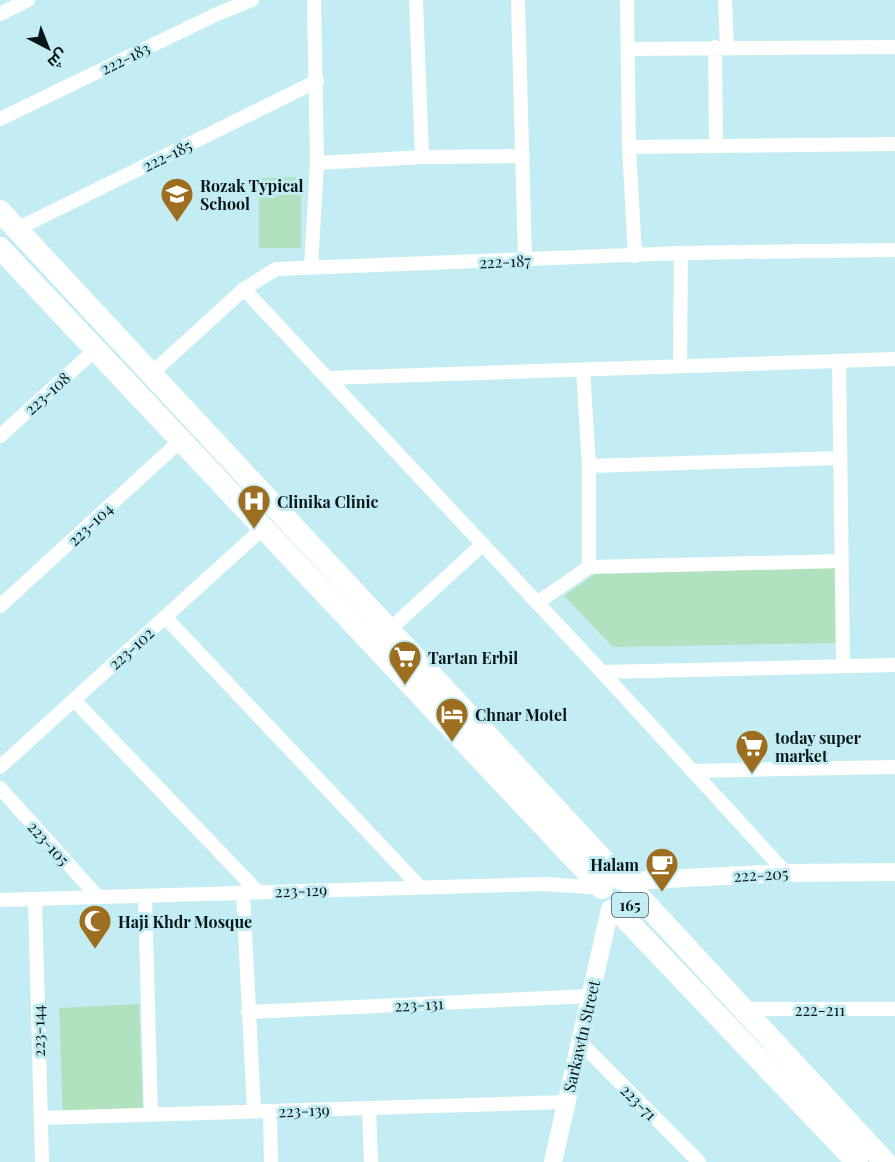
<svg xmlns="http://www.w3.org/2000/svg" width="895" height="1162" font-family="'Playfair Display',Cairo,serif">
	<rect width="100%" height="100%" fill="#c3edf3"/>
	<path fill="#b1e2bf" d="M 301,177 L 301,248 L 259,248 L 259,178 Z
		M 835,566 L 837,643 L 613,647 L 564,596 L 599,571 Z
		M 139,1004 L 143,1114 L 63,1118 L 59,1008 Z"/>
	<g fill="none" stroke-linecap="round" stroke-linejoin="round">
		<path stroke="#fff" stroke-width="14" d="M 416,0 L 422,157
			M 518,0 L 525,260
			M 627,0 L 629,147 L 635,256
			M 725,0 L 727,47
			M 0,14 L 28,0
			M 715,47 L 716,146
			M 629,49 L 895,47
			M 0,119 L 217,14 L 252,0
			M 629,147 L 895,144
			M 317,163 L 422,157 L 523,156
			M 17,229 L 317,81
			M 311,267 L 317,163 L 314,0
			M 244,289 L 602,672 L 786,873
			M 839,361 L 843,665
			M 680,366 L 681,253
			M 583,369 L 589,466 L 589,567
			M 152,373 L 244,289 L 276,269 L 681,253 L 895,250
			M 328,378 L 895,359
			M 0,436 L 95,350
			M 589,466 L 840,458
			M 537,603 L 589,567 L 841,561
			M 0,606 L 179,442
			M 165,617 L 420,887
			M 389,630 L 483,544
			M 602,672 L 895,665
			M 74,700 L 258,892
			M 0,767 L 262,529
			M 692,771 L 895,767
			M 0,788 L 98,897
			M 243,892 L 254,1111
			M 145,896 L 151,1114
			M 35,899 L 42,1162
			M 0,900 L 545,884 L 602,888
			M 745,1009 L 895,1009
			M 248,1012 L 590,996
			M 580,1042 L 699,1162
			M 369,1108 L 371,1162
			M 270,1111 L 271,1162
			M 41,1118 L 566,1102"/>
		<path stroke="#fff" stroke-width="18" d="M 627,881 L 786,873 L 895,872
			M 553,1162 L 610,909"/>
		<path stroke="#fff" stroke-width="22" d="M 0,211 L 621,879
			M 0,248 L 602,888
			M 633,890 L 885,1162
			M 618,911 L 857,1162"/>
	</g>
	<defs>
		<g id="school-pin" transform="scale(1.725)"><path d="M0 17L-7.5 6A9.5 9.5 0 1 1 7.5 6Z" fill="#9d6d20" stroke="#c3edf3"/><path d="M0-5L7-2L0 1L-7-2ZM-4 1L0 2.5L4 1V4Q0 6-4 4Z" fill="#fff"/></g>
		<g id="hospital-pin" transform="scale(1.725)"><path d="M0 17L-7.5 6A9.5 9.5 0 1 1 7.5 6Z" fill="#9d6d20" stroke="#c3edf3"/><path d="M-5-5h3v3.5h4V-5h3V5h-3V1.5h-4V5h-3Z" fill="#fff"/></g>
		<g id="supermarket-pin" transform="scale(1.725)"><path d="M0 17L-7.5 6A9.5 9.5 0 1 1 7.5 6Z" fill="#9d6d20" stroke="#c3edf3"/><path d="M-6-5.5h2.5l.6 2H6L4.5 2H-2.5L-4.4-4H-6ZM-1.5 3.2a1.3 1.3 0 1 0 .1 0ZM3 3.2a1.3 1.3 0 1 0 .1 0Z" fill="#fff"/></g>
		<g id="hotel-pin" transform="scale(1.725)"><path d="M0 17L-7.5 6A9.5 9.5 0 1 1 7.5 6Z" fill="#9d6d20" stroke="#c3edf3"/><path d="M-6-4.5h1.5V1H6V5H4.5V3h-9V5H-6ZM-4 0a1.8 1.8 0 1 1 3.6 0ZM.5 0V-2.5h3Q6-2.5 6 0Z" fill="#fff"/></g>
		<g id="cafe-pin" transform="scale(1.725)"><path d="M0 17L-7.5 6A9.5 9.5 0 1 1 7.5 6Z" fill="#9d6d20" stroke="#c3edf3"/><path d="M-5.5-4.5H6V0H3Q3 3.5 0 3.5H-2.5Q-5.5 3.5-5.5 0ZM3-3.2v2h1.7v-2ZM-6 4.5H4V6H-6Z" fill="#fff"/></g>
		<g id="mosque-pin" transform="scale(1.725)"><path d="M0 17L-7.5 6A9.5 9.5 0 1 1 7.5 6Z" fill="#9d6d20" stroke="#c3edf3"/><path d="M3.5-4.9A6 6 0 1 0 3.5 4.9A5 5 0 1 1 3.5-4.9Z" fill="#fff"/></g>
	</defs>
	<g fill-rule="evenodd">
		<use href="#school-pin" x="177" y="194"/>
		<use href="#hospital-pin" x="254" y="501"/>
		<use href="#supermarket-pin" x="405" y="657"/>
		<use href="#hotel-pin" x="452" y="714"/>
		<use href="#supermarket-pin" x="752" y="746"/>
		<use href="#cafe-pin" x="662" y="864"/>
		<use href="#mosque-pin" x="95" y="921"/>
	</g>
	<g text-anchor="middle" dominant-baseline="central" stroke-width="6" stroke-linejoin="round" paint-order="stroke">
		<rect fill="#c3edf3" stroke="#3f575a" stroke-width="1.5" x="612" y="893" width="36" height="24" rx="4.5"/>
		<g font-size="15" font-weight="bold" fill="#071719">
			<text x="630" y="905">165</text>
		</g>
		<g font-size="16" fill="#071719" stroke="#c3edf3">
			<text transform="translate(125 58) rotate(-26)">222-183</text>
			<text transform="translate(167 155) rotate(-26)">222-185</text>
			<text transform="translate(505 261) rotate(-2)">222-187</text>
			<text transform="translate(47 393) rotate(-42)">223-108</text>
			<text transform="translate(90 524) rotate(-43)">223-104</text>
			<text transform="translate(131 648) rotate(-42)">223-102</text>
			<text transform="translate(49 843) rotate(48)">223-105</text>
			<text transform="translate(761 874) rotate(-3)">222-205</text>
			<text transform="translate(301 890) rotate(-2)">223-129</text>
			<text transform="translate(419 1004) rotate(-3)">223-131</text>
			<text x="820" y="1009">222-211</text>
			<text transform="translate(38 1031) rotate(-91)">223-144</text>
			<text transform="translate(581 1036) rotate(-77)">Sarkawtn Street</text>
			<text transform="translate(639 1102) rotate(45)">223-71</text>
			<text transform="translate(304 1110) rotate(-2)">223-139</text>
		</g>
		<g font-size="16" font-weight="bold" fill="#071719" stroke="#c3edf3" text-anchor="start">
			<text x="200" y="185">Rozak Typical<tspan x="200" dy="18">School</tspan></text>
			<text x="277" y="501">Clinika Clinic</text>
			<text x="428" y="657">Tartan Erbil</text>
			<text x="475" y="714">Chnar Motel</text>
			<text x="775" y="737">today super<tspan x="775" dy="18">market</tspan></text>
			<text x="639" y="864" text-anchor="end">Halam</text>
			<text x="118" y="921">Haji Khdr Mosque</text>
		</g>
	</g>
	<g transform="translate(48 48) rotate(138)" stroke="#c3edf3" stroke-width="4.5" paint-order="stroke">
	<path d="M0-4.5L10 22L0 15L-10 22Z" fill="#071719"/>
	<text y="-9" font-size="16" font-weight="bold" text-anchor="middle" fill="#071719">ش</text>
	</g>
</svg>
